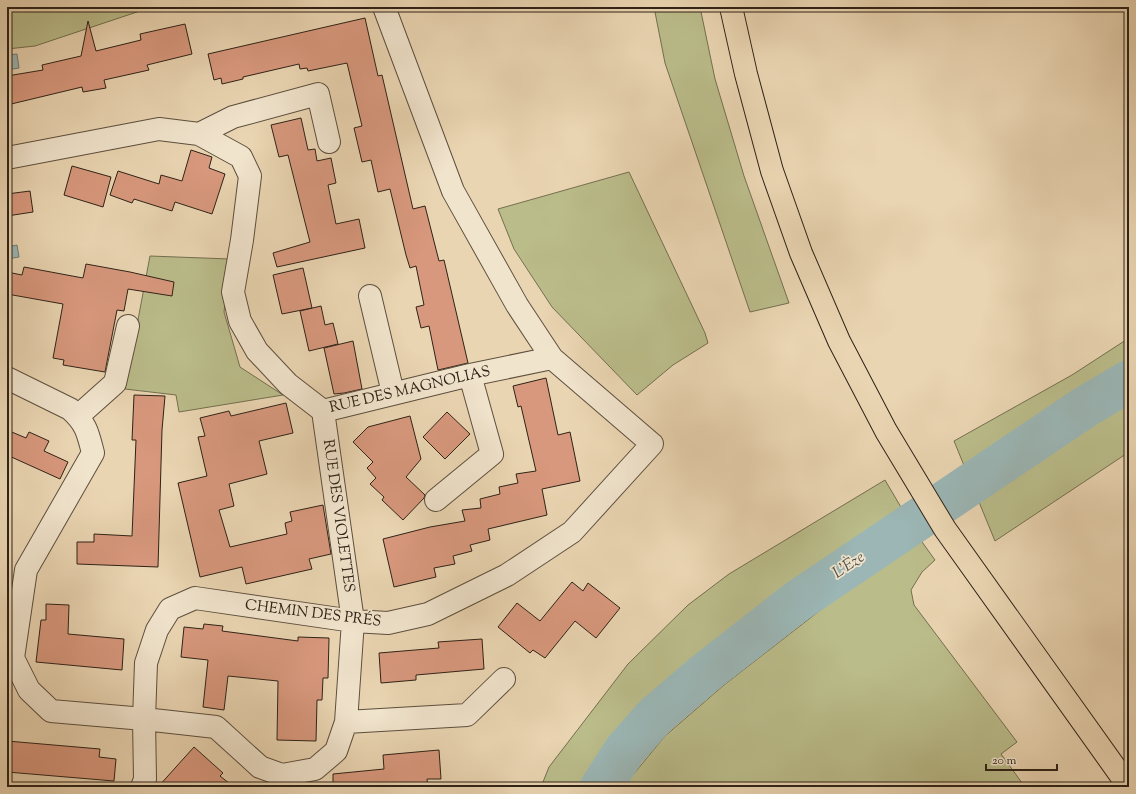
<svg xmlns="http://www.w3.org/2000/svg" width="1136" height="794" font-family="'Sorts Mill Goudy',serif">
	<rect width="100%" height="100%" fill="#ead5b2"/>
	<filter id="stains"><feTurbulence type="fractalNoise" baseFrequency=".005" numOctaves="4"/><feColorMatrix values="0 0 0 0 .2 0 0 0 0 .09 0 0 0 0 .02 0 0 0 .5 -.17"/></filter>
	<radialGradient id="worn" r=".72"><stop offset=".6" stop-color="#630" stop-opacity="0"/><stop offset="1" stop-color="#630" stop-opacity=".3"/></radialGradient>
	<path fill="#babc8a" stroke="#746f50" d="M 7,7 L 152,7 L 35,46 L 7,49 Z
		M 654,7 L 700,7 L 715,79 L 744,176 L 789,303 L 750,312 L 665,63 Z
		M 629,172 L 705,333 L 708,343 L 673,365 L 637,395 L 552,307 L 514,249 L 498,209 Z
		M 150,256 L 230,259 L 224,312 L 240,367 L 283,395 L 179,412 L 176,395 L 125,389 Z
		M 1129,338 L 1129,452 L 995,541 L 954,441 L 1072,375 Z
		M 885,480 L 905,514 L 694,665 L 629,724 L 587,787 L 541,787 L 549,767 L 628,664 L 688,605 L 729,574 Z
		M 917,535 L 935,560 L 922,572 L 911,590 L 914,605 L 1017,742 L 1001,754 L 1025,787 L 623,787 L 665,736 L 724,685 Z"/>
	<path fill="#9bb6b5" stroke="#6f7b76" d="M 17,54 L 19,68 L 7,70 L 7,55 Z
		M 17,245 L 19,257 L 7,259 L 7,247 Z"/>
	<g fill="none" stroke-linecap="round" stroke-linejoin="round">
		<path stroke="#9bb6b5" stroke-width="42" d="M 601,787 L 625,750 L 655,716 L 704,674 L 796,602 L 1085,407 L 1129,381"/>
	</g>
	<path fill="#d8987d" stroke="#2e2217" d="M 365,18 L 378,76 L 382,75 L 413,209 L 425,206 L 439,261 L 444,260 L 468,363 L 438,370 L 429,326 L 421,328 L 416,307 L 424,305 L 416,266 L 410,268 L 406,255 L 390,189 L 378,192 L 371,160 L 362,162 L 354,128 L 362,126 L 347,63 L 308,71 L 307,68 L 300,69 L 299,64 L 243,77 L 243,79 L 222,84 L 221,78 L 214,80 L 208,54 Z
		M 88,21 L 96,51 L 141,40 L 140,34 L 185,24 L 192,54 L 147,65 L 149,70 L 104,80 L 106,88 L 83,92 L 82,87 L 7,105 L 7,76 L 43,70 L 42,65 L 81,56 Z
		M 301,118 L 308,150 L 315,149 L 317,161 L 331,158 L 336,183 L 328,185 L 336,224 L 359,219 L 365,248 L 277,267 L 273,253 L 310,242 L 288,155 L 279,157 L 271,125 Z
		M 191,150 L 212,157 L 209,168 L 225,174 L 212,214 L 175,202 L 172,211 L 134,199 L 132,203 L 110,195 L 118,171 L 159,184 L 161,175 L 182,181 Z
		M 72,166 L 111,177 L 103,207 L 64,195 Z
		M 30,191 L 33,212 L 7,216 L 7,194 Z
		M 86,264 L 130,272 L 174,282 L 172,296 L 128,289 L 124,311 L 117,310 L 105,372 L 63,365 L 64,360 L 53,358 L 63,304 L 7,294 L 7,272 L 22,275 L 24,267 L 83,278 Z
		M 303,268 L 312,308 L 282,314 L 273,275 Z
		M 321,306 L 325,325 L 333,323 L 338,344 L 309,351 L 300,311 Z
		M 353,341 L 362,389 L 344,393 L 334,394 L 324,348 Z
		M 546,378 L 558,435 L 570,432 L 580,481 L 542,489 L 547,515 L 488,529 L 490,540 L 470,545 L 472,551 L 453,556 L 455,564 L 434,568 L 436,577 L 394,587 L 383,539 L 430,527 L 465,521 L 462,510 L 481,508 L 480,499 L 500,494 L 499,487 L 518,483 L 516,474 L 536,471 L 521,406 L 518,407 L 513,386 Z
		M 134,395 L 165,396 L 162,430 L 158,567 L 77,564 L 77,542 L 94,542 L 94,534 L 132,536 L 136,440 L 132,440 Z
		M 286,403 L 293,433 L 259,441 L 267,474 L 229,484 L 234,506 L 219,510 L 230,547 L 287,534 L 285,523 L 292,521 L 290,512 L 323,505 L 331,554 L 309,559 L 312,569 L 246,584 L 242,567 L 200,577 L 178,483 L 207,476 L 198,437 L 205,436 L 200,418 L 229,411 L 231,416 Z
		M 447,412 L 470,434 L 445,459 L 423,437 Z
		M 410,416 L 421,459 L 406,477 L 425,495 L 424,498 L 403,520 L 382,500 L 384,497 L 370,484 L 376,478 L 367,468 L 373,462 L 353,442 L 368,427 Z
		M 7,430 L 26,438 L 29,432 L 49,441 L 44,451 L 68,462 L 60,479 L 7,455 Z
		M 572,582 L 583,591 L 588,583 L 620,608 L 596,638 L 575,621 L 545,658 L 533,650 L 530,653 L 498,627 L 517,603 L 540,621 Z
		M 46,604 L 69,605 L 68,634 L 124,639 L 122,670 L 36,662 L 41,620 L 46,620 Z
		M 204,624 L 223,626 L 222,631 L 298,641 L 298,637 L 329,638 L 328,678 L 323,678 L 322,700 L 317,700 L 316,741 L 277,740 L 278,681 L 228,676 L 224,710 L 203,707 L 208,660 L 181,657 L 184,627 L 203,629 Z
		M 482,639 L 484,669 L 416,675 L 416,680 L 381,683 L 379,653 L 439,648 L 438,642 Z
		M 7,741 L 100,749 L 99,757 L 116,759 L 114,781 L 7,772 Z
		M 194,747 L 223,773 L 220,776 L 234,787 L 158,787 Z
		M 439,750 L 441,779 L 427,779 L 428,787 L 333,787 L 333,774 L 384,769 L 383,755 Z"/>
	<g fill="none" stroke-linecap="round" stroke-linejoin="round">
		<g stroke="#5d4f3e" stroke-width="24">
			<path id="minor" d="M 199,134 L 233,117 L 318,94 L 329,142
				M 7,158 L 159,129 L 199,134 L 241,157 L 250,176 L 242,240 L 233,292 L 240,321 L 257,351 L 288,384 L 323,411 L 470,375 L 552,358
				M 370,296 L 393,393
				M 7,378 L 70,409 C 86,423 88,433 93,453 L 26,570 L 13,658 L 29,690 L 51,711 L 144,719 L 216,727 L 260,767 L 282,775 L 315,769 L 336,751 L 346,722 L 353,621 L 323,411
				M 78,416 L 115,383 L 128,326
				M 436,500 L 492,454 L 470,375
				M 346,722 L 467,715 L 504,679
				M 142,787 L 145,779 L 144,719 L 146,663 L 157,630 L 170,609 L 195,598 L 353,621 L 388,623 L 428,614 L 507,575 L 572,532 L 652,444 L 552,358 L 517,305 L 453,191 L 384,7"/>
		</g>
		<g stroke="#2e2217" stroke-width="24">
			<path id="primary" d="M 731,7 L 746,74 L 772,171 L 801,253 L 839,341 L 886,431 L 945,529 L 1129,787"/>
		</g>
		<use href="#minor" stroke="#f1e4cd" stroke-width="22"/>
		<use href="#primary" stroke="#ead5b2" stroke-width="22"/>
	</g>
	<g text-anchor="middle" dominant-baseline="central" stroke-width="3.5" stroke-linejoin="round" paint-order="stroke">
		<g font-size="15" fill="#2e2217" stroke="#f1e4cd">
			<text transform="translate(410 390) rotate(-13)">RUE DES MAGNOLIAS</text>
			<text transform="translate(338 516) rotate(82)">RUE DES VIOLETTES</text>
			<text transform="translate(313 614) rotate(7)">CHEMIN DES PRÉS</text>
		</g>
		<g font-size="16" font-style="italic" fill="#4f4e46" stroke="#f1e4cd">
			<text transform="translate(849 566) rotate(-34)">L'Èze</text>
		</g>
	</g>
	<rect width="1136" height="794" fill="none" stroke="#ead5b2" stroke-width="24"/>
	<rect x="8" y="8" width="1120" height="778" fill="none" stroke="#2e2217" stroke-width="2"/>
	<rect x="12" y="12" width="1112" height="770" fill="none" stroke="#2e2217"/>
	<path d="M986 764v6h71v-6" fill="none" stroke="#2e2217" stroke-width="2"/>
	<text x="992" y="764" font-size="12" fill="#2e2217" stroke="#f1e4cd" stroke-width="3" paint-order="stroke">20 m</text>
	<rect width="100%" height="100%" filter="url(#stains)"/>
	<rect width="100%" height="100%" fill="url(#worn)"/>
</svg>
